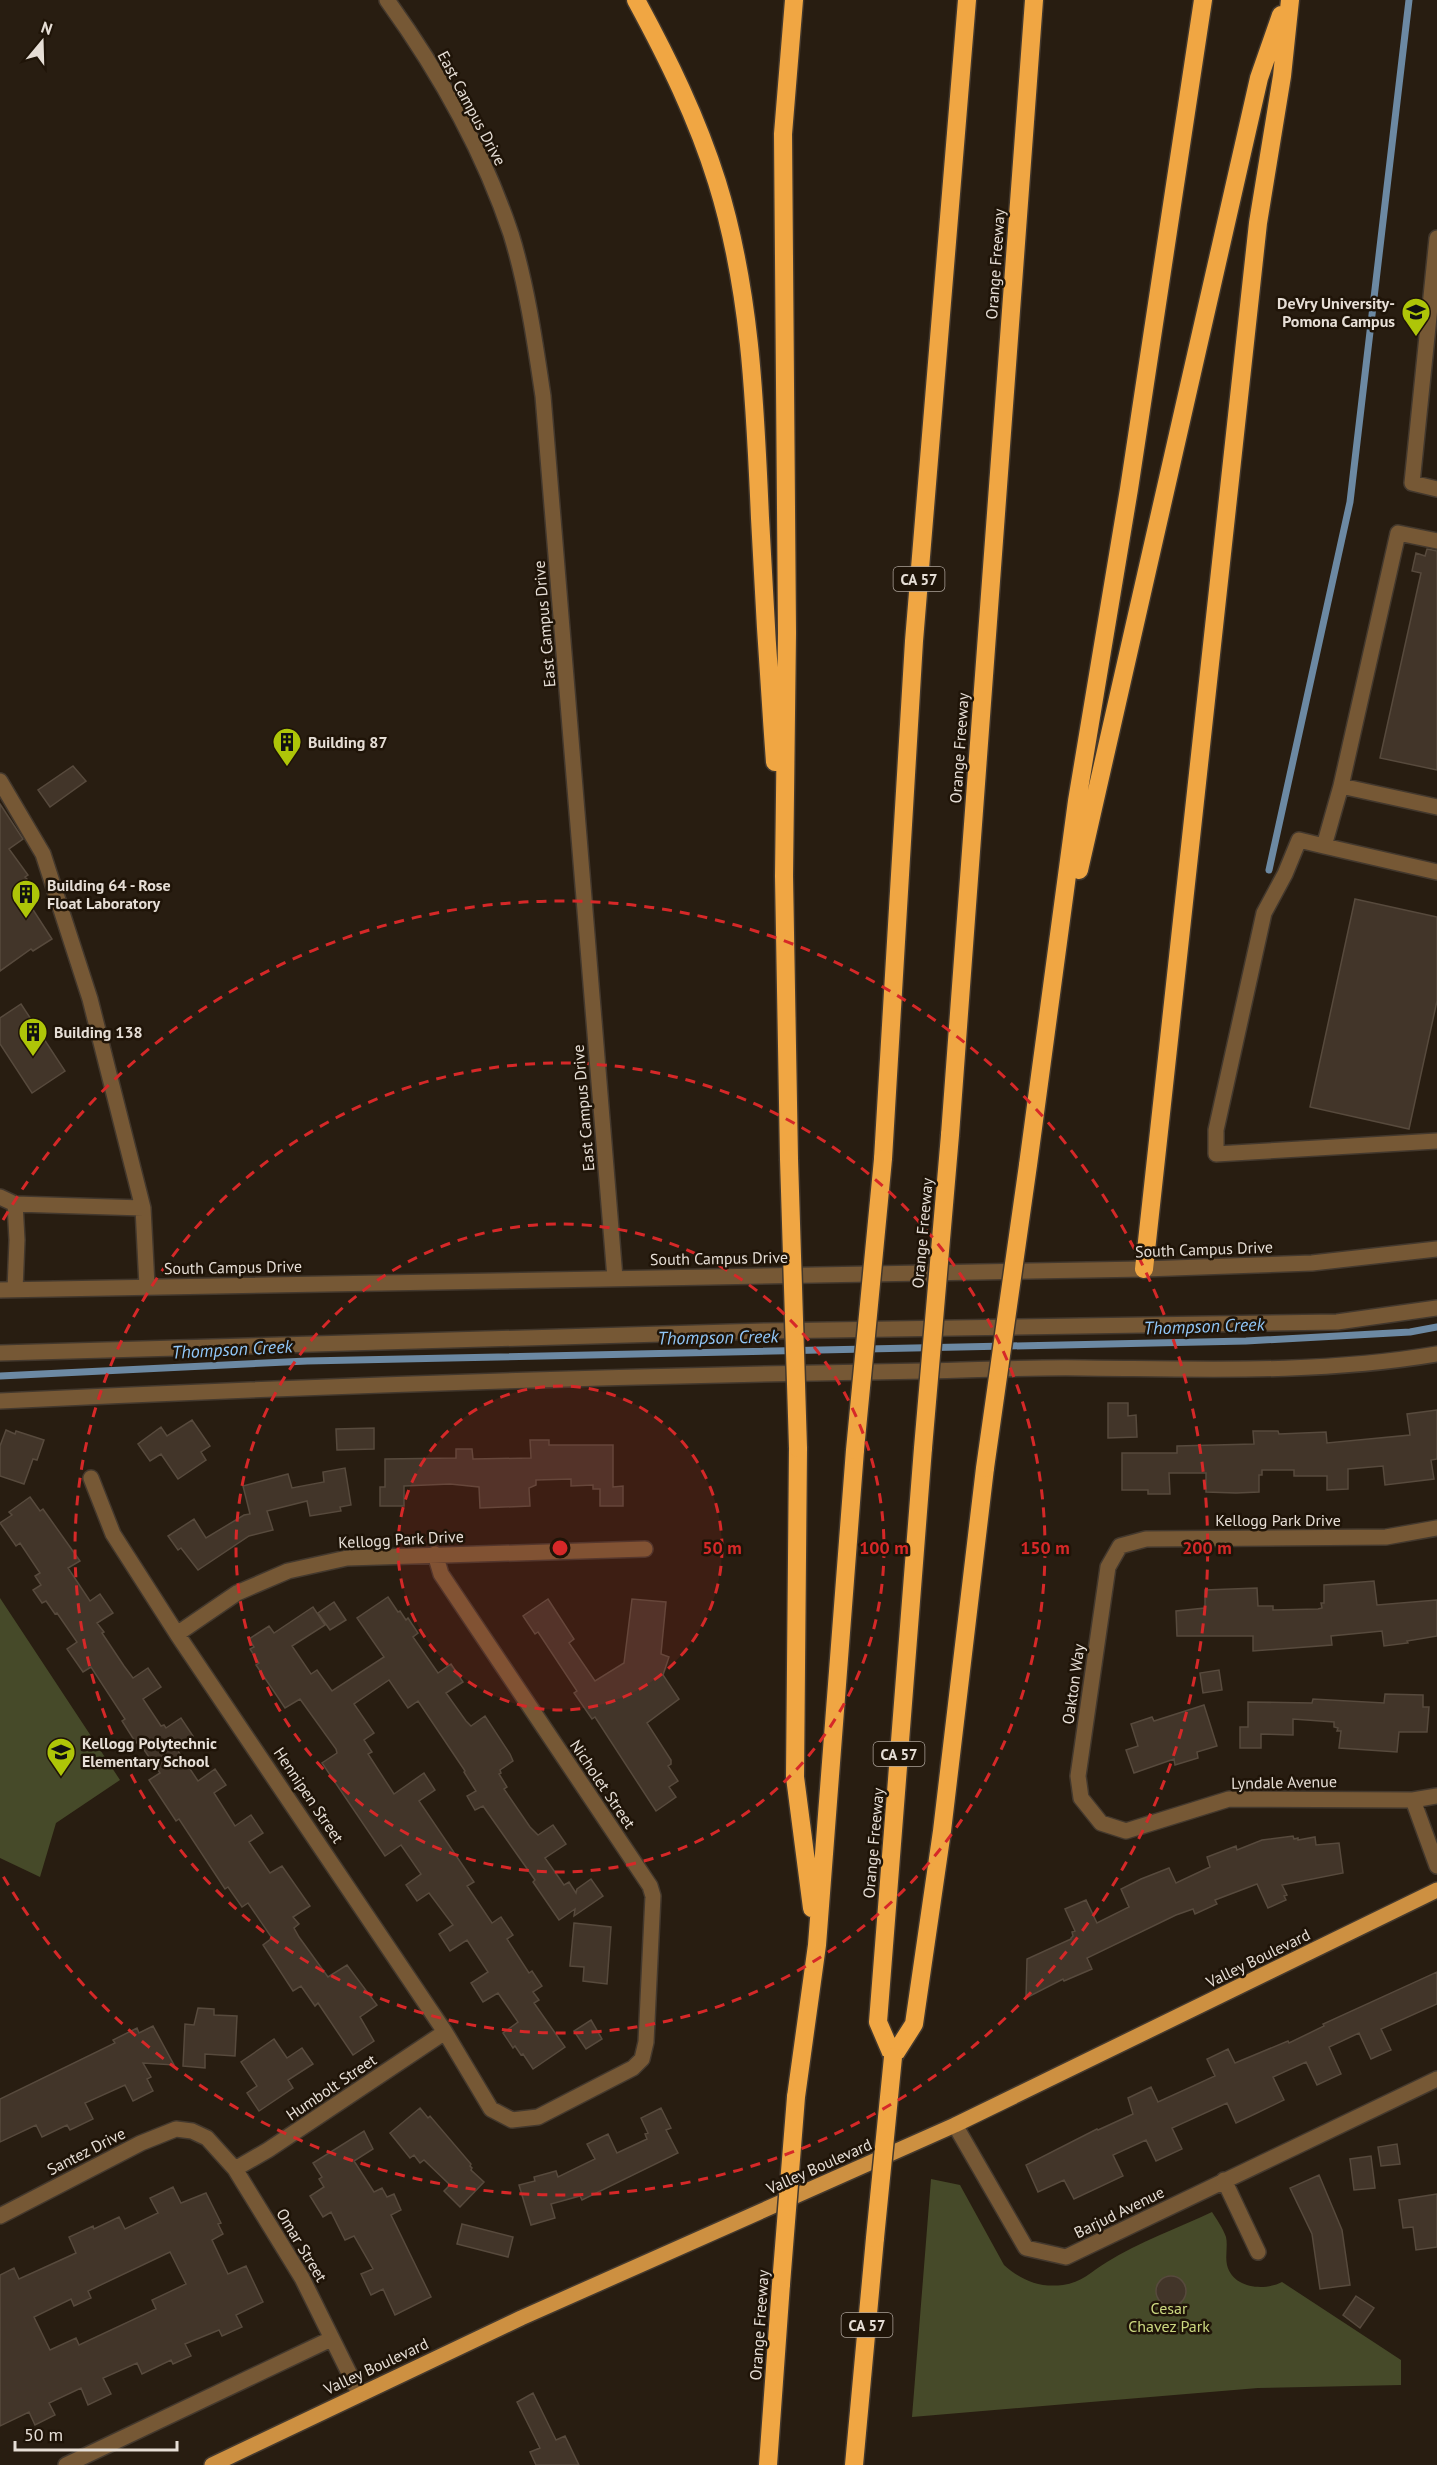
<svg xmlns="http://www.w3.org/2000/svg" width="1437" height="2465" font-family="'PT Sans',sans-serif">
	<rect width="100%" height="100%" fill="#281d11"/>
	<path fill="#464a29" d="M 0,1598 L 120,1780 L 56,1823 L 40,1877 L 0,1858 Z
		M 931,2179 L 960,2185 L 1004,2265 C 1021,2280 1039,2288 1063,2285 C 1081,2283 1092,2271 1107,2262 C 1137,2243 1180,2227 1212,2212 C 1217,2220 1223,2228 1226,2237 C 1228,2246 1225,2256 1227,2265 C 1233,2289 1265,2291 1282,2282 L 1401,2360 L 1401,2385 L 1258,2388 L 912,2417 Z"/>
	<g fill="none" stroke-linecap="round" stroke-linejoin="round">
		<path stroke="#6c89a3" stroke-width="7" d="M 1269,870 L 1350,502 L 1409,0
			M 0,1376 L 307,1361 L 1246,1341 L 1410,1332 L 1437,1327"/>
	</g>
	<path fill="#423529" stroke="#574a3d" stroke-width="1.5" fill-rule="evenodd" d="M 1427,549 L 1437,551 L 1437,770 L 1380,758 L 1421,573 L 1412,571 L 1416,553 L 1425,556 Z
		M 73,766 L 86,781 L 50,807 L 38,790 Z
		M 0,804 L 23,839 L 9,849 L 28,875 L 25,877 L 27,879 L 17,885 L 52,939 L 33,951 L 31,949 L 0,971 Z
		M 1355,899 L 1437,917 L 1437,1001 L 1409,1129 L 1310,1107 Z
		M 21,1004 L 65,1071 L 32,1093 L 0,1044 L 0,1018 Z
		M 1108,1403 L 1128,1403 L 1128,1416 L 1136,1415 L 1137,1437 L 1108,1438 Z
		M 1437,1410 L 1437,1459 L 1431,1460 L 1434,1479 L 1385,1485 L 1383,1466 L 1348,1469 L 1348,1489 L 1327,1490 L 1327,1476 L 1294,1476 L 1294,1470 L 1262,1470 L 1262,1475 L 1259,1475 L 1259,1492 L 1236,1493 L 1206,1492 L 1206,1473 L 1169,1473 L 1170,1494 L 1148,1494 L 1148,1490 L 1122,1490 L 1122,1453 L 1177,1453 L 1177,1446 L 1254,1444 L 1253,1431 L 1278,1431 L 1279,1434 L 1326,1432 L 1327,1443 L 1410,1435 L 1407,1414 Z
		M 192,1420 L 210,1446 L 201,1452 L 206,1460 L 178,1479 L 161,1454 L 150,1461 L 138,1444 L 161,1427 L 167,1436 Z
		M 374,1428 L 374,1449 L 337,1450 L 336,1429 Z
		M 6,1430 L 15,1434 L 16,1431 L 44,1440 L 37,1460 L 33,1459 L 24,1484 L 0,1476 L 0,1446 Z
		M 530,1440 L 549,1440 L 549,1445 L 613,1445 L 613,1487 L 623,1486 L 623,1506 L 600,1506 L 600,1489 L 593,1489 L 593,1485 L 571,1486 L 571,1479 L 536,1480 L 536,1485 L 529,1488 L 530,1506 L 480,1508 L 479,1487 L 450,1484 L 404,1486 L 404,1506 L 380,1506 L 380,1487 L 385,1487 L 385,1459 L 456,1458 L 456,1449 L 472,1449 L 473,1459 L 531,1458 Z
		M 345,1468 L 351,1505 L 340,1507 L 341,1511 L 310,1516 L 307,1501 L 267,1511 L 273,1530 L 249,1536 L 198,1570 L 181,1548 L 178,1550 L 168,1536 L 194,1519 L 206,1538 L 244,1515 L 250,1514 L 243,1486 L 288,1474 L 292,1488 L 324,1482 L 323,1472 Z
		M 30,1497 L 40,1511 L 43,1509 L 80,1561 L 68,1568 L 90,1601 L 100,1594 L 113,1613 L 97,1623 L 104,1632 L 102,1633 L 124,1666 L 133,1678 L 148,1668 L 161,1687 L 143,1699 L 161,1726 L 164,1725 L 166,1728 L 181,1718 L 193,1736 L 176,1748 L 198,1781 L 215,1769 L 226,1785 L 214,1793 L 235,1826 L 251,1815 L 263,1833 L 249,1842 L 270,1873 L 282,1866 L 310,1906 L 293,1917 L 299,1924 L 294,1928 L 299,1937 L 328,1977 L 347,1965 L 377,2005 L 360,2017 L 374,2041 L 353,2055 L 318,2003 L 315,2006 L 301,1986 L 293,1991 L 263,1945 L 272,1938 L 248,1903 L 242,1907 L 228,1887 L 225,1889 L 179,1819 L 176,1821 L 149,1780 L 160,1773 L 138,1741 L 136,1743 L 122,1721 L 125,1719 L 91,1667 L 83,1672 L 67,1649 L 77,1642 L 57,1613 L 55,1614 L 46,1601 L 42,1603 L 33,1590 L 41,1585 L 35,1576 L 40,1573 L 20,1543 L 16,1546 L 0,1523 L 12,1515 L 9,1512 Z
		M 1374,1581 L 1377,1605 L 1437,1600 L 1437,1636 L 1407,1641 L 1408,1643 L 1384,1646 L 1382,1631 L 1331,1636 L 1332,1645 L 1253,1651 L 1253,1636 L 1177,1636 L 1176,1611 L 1205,1608 L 1205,1590 L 1257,1588 L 1258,1606 L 1273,1606 L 1273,1610 L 1318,1609 L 1322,1608 L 1321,1603 L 1324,1603 L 1324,1585 Z
		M 388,1597 L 398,1612 L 400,1611 L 406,1620 L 408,1618 L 418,1633 L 413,1637 L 438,1673 L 451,1664 L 463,1682 L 446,1693 L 466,1721 L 471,1726 L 485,1716 L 510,1754 L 513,1761 L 500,1770 L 501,1773 L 499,1774 L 507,1787 L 504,1789 L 530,1827 L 538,1835 L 553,1825 L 566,1844 L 545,1858 L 564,1885 L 569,1882 L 576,1893 L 577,1889 L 591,1879 L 603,1896 L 574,1916 L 575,1909 L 559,1920 L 533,1882 L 535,1880 L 483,1806 L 475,1810 L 467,1796 L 476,1791 L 464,1772 L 465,1771 L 418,1701 L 408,1708 L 389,1680 L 354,1704 L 374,1733 L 364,1740 L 372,1752 L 368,1754 L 394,1794 L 424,1773 L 435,1790 L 419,1801 L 474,1882 L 467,1886 L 492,1923 L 501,1917 L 513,1935 L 507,1939 L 529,1973 L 532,1971 L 542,1986 L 533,1992 L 539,2000 L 534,2003 L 565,2047 L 533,2069 L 523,2054 L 521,2055 L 515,2046 L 513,2048 L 503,2033 L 518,2022 L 498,1993 L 483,2002 L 471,1983 L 488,1972 L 467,1940 L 450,1951 L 439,1934 L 453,1925 L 429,1893 L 417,1901 L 406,1885 L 421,1874 L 401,1845 L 385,1856 L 322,1763 L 337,1753 L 336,1749 L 300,1699 L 285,1708 L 256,1665 L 259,1663 L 250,1649 L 254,1647 L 249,1639 L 269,1626 L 274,1633 L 313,1607 L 325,1625 L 292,1646 L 311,1674 L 317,1670 L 332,1691 L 384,1657 L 357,1618 Z
		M 548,1599 L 574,1639 L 569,1643 L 595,1681 L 624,1663 L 632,1599 L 666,1602 L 661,1654 L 669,1657 L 663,1675 L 679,1699 L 647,1723 L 671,1760 L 671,1764 L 668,1766 L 678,1781 L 669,1787 L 676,1797 L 656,1811 L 595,1717 L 592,1719 L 574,1693 L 577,1691 L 538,1632 L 535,1634 L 523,1616 Z
		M 334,1602 L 346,1620 L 330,1630 L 318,1613 Z
		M 1219,1670 L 1222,1690 L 1203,1693 L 1200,1673 Z
		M 1385,1694 L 1423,1695 L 1423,1707 L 1429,1707 L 1427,1732 L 1399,1732 L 1397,1752 L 1339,1748 L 1341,1731 L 1337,1731 L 1338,1728 L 1334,1727 L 1334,1722 L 1293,1719 L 1293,1735 L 1261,1734 L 1261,1748 L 1240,1748 L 1240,1727 L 1248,1727 L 1248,1702 L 1312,1703 L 1313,1699 L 1384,1703 Z
		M 1204,1705 L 1217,1746 L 1197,1752 L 1198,1758 L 1175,1765 L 1174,1759 L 1134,1773 L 1126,1750 L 1138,1746 L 1131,1724 L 1152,1717 L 1154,1721 Z
		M 1293,1836 L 1294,1839 L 1298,1838 L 1298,1840 L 1315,1837 L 1316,1845 L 1339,1843 L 1343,1873 L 1282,1885 L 1287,1895 L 1284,1896 L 1286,1900 L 1268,1908 L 1257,1884 L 1215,1900 L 1217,1904 L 1195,1914 L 1193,1909 L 1176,1915 L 1087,1958 L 1092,1969 L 1064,1981 L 1063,1979 L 1026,1998 L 1027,1959 L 1071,1939 L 1071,1938 L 1073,1936 L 1072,1932 L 1075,1931 L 1065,1909 L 1086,1900 L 1097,1923 L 1129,1907 L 1121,1889 L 1141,1879 L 1169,1868 L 1176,1883 L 1210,1867 L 1207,1857 L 1236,1846 L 1237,1850 L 1262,1840 Z
		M 574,1923 L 611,1927 L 607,1984 L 583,1981 L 584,1967 L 570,1966 Z
		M 1437,1972 L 1437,2004 L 1381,2029 L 1391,2050 L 1371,2059 L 1359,2033 L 1329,2047 L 1341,2074 L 1317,2085 L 1306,2062 L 1273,2077 L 1284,2100 L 1257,2113 L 1236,2123 L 1227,2103 L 1172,2128 L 1182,2149 L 1156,2161 L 1146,2140 L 1113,2155 L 1123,2176 L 1074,2199 L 1064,2180 L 1038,2192 L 1026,2165 L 1097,2129 L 1098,2130 L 1133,2114 L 1128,2098 L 1151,2087 L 1158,2102 L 1215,2076 L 1207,2059 L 1228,2049 L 1235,2063 L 1288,2041 L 1289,2043 L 1324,2026 L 1323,2024 Z
		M 198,2008 L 214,2009 L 214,2015 L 237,2016 L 235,2056 L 205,2054 L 205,2068 L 183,2066 L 185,2024 L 194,2025 Z
		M 591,2020 L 602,2039 L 586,2049 L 574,2031 Z
		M 153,2026 L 174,2065 L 143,2063 L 151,2077 L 147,2079 L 153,2091 L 133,2101 L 125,2085 L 85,2103 L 93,2119 L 70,2130 L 67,2125 L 42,2137 L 36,2125 L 0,2142 L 0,2099 L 115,2043 L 113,2040 L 137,2028 L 139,2033 Z
		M 274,2039 L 287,2058 L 302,2048 L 313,2064 L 288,2080 L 293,2088 L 259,2111 L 247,2093 L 257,2086 L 241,2062 Z
		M 420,2108 L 428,2118 L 430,2116 L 471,2164 L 470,2166 L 472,2168 L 471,2170 L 484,2182 L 460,2207 L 444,2191 L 450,2185 L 424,2160 L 420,2163 L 414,2155 L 410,2158 L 390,2133 Z
		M 661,2108 L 671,2128 L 666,2130 L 678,2153 L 582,2200 L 580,2196 L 551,2204 L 555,2218 L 531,2225 L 519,2185 L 535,2181 L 534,2177 L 556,2171 L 558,2177 L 595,2159 L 587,2144 L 608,2134 L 617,2153 L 647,2139 L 645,2134 L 648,2133 L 641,2118 Z
		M 364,2131 L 373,2149 L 354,2161 L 374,2192 L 382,2188 L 387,2197 L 394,2194 L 401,2210 L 391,2215 L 431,2297 L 395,2315 L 383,2289 L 371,2295 L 361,2274 L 373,2269 L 354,2236 L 345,2240 L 331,2212 L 323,2217 L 310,2196 L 324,2187 L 319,2179 L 322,2177 L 313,2163 Z
		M 1397,2144 L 1400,2164 L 1381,2166 L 1378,2147 Z
		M 1371,2156 L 1375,2188 L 1354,2190 L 1350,2159 Z
		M 1319,2175 L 1342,2230 L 1350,2285 L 1320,2289 L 1312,2234 L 1290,2188 Z
		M 173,2187 L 181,2203 L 206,2193 L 221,2223 L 218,2224 L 223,2234 L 212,2240 L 228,2274 L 246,2266 L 263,2302 L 236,2315 L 242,2327 L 222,2336 L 219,2330 L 185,2344 L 191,2356 L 173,2364 L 171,2360 L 142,2374 L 137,2363 L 103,2378 L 111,2394 L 88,2405 L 81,2388 L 49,2403 L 55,2415 L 35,2425 L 29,2412 L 0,2426 L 0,2275 L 14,2268 L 19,2279 L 76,2253 L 69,2237 L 93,2226 L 94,2229 L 119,2217 L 125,2229 L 158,2213 L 150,2198 ZM 170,2252 L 186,2284 L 152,2300 L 156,2309 L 79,2345 L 76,2338 L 50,2350 L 34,2317 L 71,2299 L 74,2306 L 91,2298 L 88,2291 Z
		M 1437,2194 L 1437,2247 L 1416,2250 L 1413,2227 L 1403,2228 L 1399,2200 Z
		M 462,2224 L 513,2237 L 508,2257 L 457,2244 Z
		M1156 2291a15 15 0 1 1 30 0a15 15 0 1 1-30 0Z
		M 1356,2296 L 1374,2308 L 1360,2328 L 1343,2315 Z
		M 533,2393 L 556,2440 L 565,2436 L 579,2465 L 536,2465 L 530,2452 L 540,2448 L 517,2402 Z"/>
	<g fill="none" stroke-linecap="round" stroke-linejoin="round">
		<g stroke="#43382d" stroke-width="18">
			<path id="minor" d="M 387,0 C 439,72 483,150 511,234 C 527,286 535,342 543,396 L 615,1278
				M 1437,238 L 1412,483 L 1437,489
				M 0,781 L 43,854 L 90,999 L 143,1208
				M 1341,786 L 1398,533 L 1437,541
				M 1437,807 L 1341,786 L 1324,846 L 1299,840 L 1285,874 L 1264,913 L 1216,1130 L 1216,1154 L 1437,1141
				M 1324,846 L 1437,872
				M 0,1197 L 15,1204 L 143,1208 L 147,1286
				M 0,1290 L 1144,1269 L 1312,1263 L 1437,1249
				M 15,1290 L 17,1240 L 15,1204
				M 0,1353 L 765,1331 L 1337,1322 L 1437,1308
				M 0,1401 C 308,1386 616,1376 925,1371 C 978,1370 1031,1367 1084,1368 C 1202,1369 1320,1374 1437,1354
				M 91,1478 L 113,1534 L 177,1634 L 445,2032 L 491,2109 L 512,2120 L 538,2117 L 633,2068 L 642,2059 L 646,2042 L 653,1896 L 650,1886 L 441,1574 L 435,1554
				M 1437,1528 L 1386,1537 L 1146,1539 L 1120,1546 L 1108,1567 L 1078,1776 L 1081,1798 L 1101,1823 L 1126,1831 L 1229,1799 L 1413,1800 L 1437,1796
				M 177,1634 L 237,1593 L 288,1571 L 347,1558 L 645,1549
				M 1413,1800 L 1437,1866
				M 955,2125 L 1026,2248 L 1066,2257 L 1437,2079
				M 235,2169 L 268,2150 L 445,2032
				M 1224,2180 L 1258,2252
				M 0,2216 L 141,2143 L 176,2129 L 192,2131 L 207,2138 L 235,2169 L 302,2278 L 359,2393
				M 66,2465 L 331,2339"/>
		</g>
		<g stroke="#43382d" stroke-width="18">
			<path id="major" d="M 212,2465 L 521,2318 L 955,2125 L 1437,1890"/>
		</g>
		<g stroke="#43382d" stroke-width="21">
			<path id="highway" d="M 636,0 C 668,59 697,118 717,182 C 751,291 755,405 760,518 C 764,600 769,681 775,762
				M 1079,870 L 1259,78 L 1281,15
				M 950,1135 L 1034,0
				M 789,1159 L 784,876 L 787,633 L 783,134 L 794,0
				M 883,1159 L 914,641 L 967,0
				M 1028,1165 L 1077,801 L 1129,489 L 1203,0
				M 1144,1269 L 1258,223 L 1282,76 L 1290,0
				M 798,1448 L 795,1777 L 812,1908
				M 893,2057 L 878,2022 L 923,1448
				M 893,2057 L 914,2024 L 942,1831 L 985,1468
				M 796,2097 L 817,1945 L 855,1450
				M 768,2465 L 781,2284
				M 854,2465 L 875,2238"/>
		</g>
		<use href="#minor" stroke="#765835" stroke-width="15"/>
		<use href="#major" stroke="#cd9041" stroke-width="15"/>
		<use href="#highway" stroke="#f0a643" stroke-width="18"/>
		<g stroke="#43382d" stroke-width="21" stroke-linecap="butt">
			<path id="highway-bridge" d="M 789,1159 L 798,1448
				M 923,1448 L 950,1135
				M 855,1450 L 883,1159
				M 985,1468 L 1028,1165
				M 875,2238 L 893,2057
				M 781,2284 L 796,2097"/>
		</g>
		<use href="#highway-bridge" stroke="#f0a643" stroke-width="18"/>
	</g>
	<circle cx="560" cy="1548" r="162" fill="#d62828" fill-opacity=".12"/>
	<g fill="none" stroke="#d62828" stroke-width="3" stroke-dasharray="10 8">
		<circle cx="560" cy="1548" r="162"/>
		<circle cx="560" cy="1548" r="324"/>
		<circle cx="560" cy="1548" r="485"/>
		<path d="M3 1220A647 647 0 1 1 3 1876"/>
	</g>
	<defs>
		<g id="university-pin" transform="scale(1.5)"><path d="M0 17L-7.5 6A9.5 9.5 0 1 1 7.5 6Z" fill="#aec508" stroke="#1f1408"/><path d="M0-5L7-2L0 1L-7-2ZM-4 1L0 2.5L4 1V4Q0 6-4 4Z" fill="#111"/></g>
		<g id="building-pin" transform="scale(1.5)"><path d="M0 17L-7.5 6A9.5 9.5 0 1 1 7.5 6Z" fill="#aec508" stroke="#1f1408"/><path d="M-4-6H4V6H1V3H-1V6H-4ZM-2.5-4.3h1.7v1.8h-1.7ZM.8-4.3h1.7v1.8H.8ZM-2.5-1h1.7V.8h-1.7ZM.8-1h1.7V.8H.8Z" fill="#111"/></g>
		<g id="school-pin" transform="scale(1.5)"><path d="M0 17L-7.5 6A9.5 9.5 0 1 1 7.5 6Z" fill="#aec508" stroke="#1f1408"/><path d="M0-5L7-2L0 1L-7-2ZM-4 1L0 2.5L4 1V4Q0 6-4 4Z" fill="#111"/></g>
	</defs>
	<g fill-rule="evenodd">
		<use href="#university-pin" x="1416" y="312"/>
		<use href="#building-pin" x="287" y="742"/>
		<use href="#building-pin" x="26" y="894"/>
		<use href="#building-pin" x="33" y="1032"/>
		<use href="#school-pin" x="61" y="1752"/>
	</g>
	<g text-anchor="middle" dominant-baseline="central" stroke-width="5" stroke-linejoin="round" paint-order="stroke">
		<g fill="#1f1408" stroke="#aaa198" stroke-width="1.5">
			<rect x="893.5" y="567" width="51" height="24" rx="4.5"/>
			<rect x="873.5" y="1742" width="51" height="24" rx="4.5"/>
			<rect x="841.5" y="2313" width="51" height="24" rx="4.5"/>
		</g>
		<g font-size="15" font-weight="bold" fill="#e6ded6">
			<text x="919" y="579">CA 57</text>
			<text x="899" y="1754">CA 57</text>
			<text x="867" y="2325">CA 57</text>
		</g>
		<g font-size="16" fill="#e6ded6" stroke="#1f1408">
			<text transform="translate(472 108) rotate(62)">East Campus Drive</text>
			<text transform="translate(995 264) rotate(-86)">Orange Freeway</text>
			<text transform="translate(544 624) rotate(-95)">East Campus Drive</text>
			<text transform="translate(959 748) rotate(-86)">Orange Freeway</text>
			<text transform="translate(583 1108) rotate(-95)">East Campus Drive</text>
			<text transform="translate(922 1233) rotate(-85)">Orange Freeway</text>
			<text transform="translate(1204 1249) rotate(-2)">South Campus Drive</text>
			<text transform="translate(719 1258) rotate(-1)">South Campus Drive</text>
			<text transform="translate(233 1267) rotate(-1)">South Campus Drive</text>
			<text x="1278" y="1520">Kellogg Park Drive</text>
			<text transform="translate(401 1539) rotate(-3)">Kellogg Park Drive</text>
			<text transform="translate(1073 1684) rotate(-82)">Oakton Way</text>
			<text transform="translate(1284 1782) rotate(-1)">Lyndale Avenue</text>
			<text transform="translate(603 1784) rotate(56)">Nicholet Street</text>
			<text transform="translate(309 1795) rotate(56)">Hennipen Street</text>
			<text transform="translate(873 1843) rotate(-85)">Orange Freeway</text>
			<text transform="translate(1258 1958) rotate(-26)">Valley Boulevard</text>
			<text transform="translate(331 2087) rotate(-34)">Humbolt Street</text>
			<text transform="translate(86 2151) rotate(-27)">Santez Drive</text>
			<text transform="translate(819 2166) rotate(-24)">Valley Boulevard</text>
			<text transform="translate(1119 2212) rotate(-26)">Barjud Avenue</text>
			<text transform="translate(302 2245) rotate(59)">Omar Street</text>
			<text transform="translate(759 2325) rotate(-86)">Orange Freeway</text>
			<text transform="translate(376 2366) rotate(-25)">Valley Boulevard</text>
		</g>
		<g font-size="16" font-weight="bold" fill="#e6ded6" stroke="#1f1408" text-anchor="start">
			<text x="1395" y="303" text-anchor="end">DeVry University-<tspan x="1395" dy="18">Pomona Campus</tspan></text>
			<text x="308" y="742">Building 87</text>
			<text x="47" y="885">Building 64 - Rose<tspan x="47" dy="18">Float Laboratory</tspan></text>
			<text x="54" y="1032">Building 138</text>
			<text x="82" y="1743">Kellogg Polytechnic<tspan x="82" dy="18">Elementary School</tspan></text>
		</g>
		<g font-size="16" fill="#ccd880" stroke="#1f1408">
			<text x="1169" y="2308">Cesar<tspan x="1169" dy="18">Chavez Park</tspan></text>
		</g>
		<g font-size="18" font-style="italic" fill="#91c7f8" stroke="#1f1408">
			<text transform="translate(1204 1326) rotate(-2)">Thompson Creek</text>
			<text transform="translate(718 1337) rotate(-1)">Thompson Creek</text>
			<text transform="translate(232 1349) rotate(-3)">Thompson Creek</text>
		</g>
	</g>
	<circle cx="560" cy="1548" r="9" fill="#d62828" stroke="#1f1408" stroke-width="3"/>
	<g font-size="18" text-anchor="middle" font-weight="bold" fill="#d62828" stroke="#1f1408" stroke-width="5" stroke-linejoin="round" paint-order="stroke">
		<text x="722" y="1554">50 m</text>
		<text x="884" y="1554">100 m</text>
		<text x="1045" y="1554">150 m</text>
		<text x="1207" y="1554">200 m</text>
	</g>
	<g transform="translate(42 42) rotate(19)" stroke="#1f1408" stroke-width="4.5" paint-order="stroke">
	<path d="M0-4.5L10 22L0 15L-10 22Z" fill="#e6ded6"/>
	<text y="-9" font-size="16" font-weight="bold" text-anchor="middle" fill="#e6ded6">N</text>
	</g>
	<path d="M15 2441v9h162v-9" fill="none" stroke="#e6ded6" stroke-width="3"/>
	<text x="24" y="2441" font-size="18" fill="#e6ded6" stroke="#1f1408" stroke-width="4.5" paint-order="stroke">50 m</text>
</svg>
